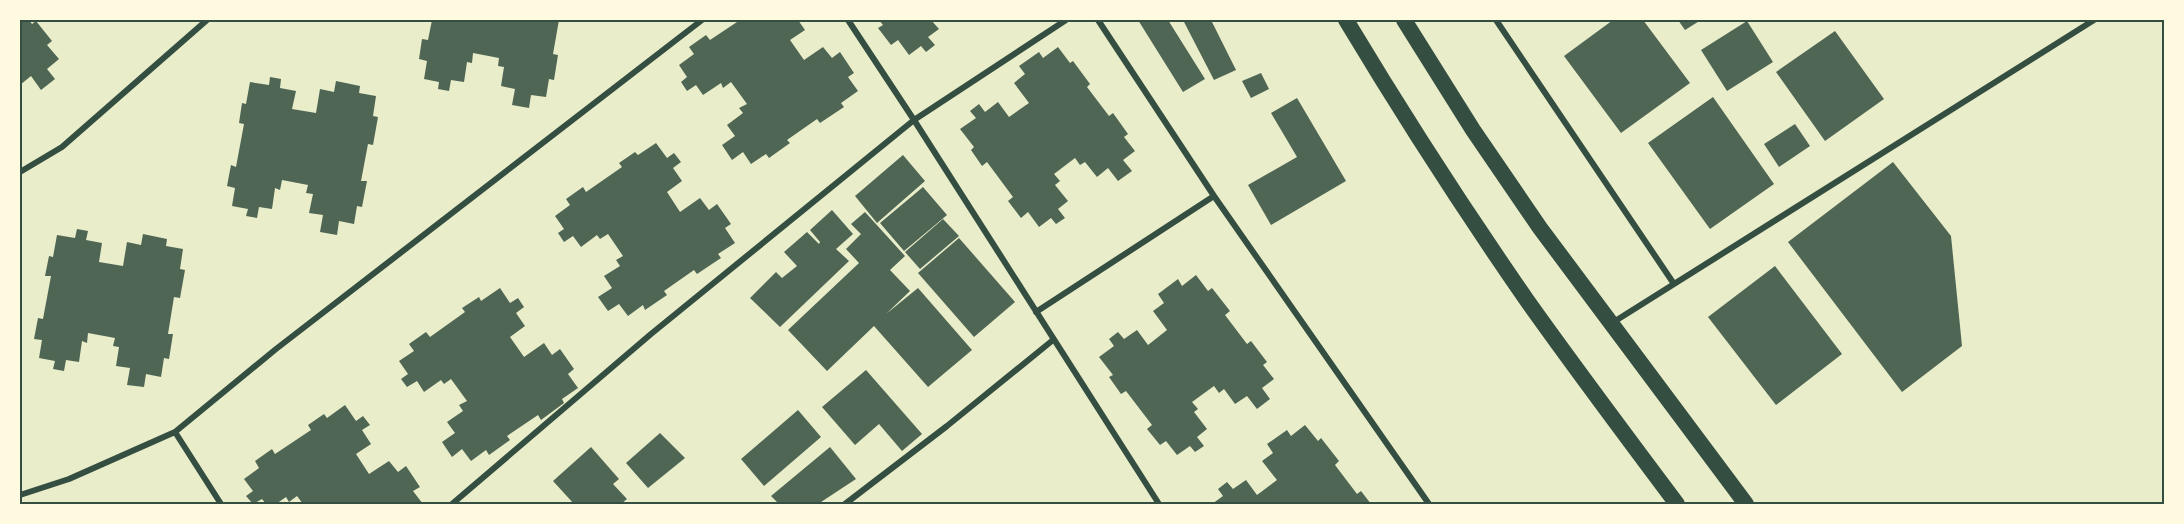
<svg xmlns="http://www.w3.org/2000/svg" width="2184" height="524" font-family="Arial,sans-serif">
	<rect width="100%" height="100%" fill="#e9edc9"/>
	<path fill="#4f6655" d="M 20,20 L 29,20 L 32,24 L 36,21 L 52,41 L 47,45 L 59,59 L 47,69 L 55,79 L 41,90 L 31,76 L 20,85 Z
		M 432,20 L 559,20 L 553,54 L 558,55 L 554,80 L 549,79 L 546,97 L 531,95 L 529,108 L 512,105 L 515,89 L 501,86 L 504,67 L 498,66 L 499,58 L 473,53 L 472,63 L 467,62 L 464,82 L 451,80 L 449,91 L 438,89 L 439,82 L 424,79 L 427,61 L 419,59 L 422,39 L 428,40 Z
		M 740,20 L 798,20 L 805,30 L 790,40 L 804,60 L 823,47 L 832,58 L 840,52 L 854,73 L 848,77 L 858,91 L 841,103 L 844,107 L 820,123 L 817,119 L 787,140 L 790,143 L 769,158 L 766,154 L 751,164 L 743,152 L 732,160 L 722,145 L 735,136 L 727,125 L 743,113 L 739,108 L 747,104 L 731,82 L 723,88 L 721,83 L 703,95 L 696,85 L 687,91 L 681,82 L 687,77 L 679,65 L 694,54 L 689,47 L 706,35 L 710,40 Z
		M 879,20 L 931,20 L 939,29 L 928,37 L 935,45 L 926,52 L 921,46 L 909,55 L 898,40 L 891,45 L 878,28 L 883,25 Z
		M 1138,20 L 1168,20 L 1205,79 L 1183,92 Z
		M 1183,20 L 1211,20 L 1236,70 L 1214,80 Z
		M 1613,20 L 1643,20 L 1690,83 L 1621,133 L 1564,56 Z
		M 1678,20 L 1701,20 L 1685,30 Z
		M 1747,21 L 1773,62 L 1727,91 L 1701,50 Z
		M 1835,31 L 1884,99 L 1825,141 L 1776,72 Z
		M 1058,47 L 1070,63 L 1073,61 L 1090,84 L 1087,87 L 1109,116 L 1113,113 L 1128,134 L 1124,137 L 1135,151 L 1123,160 L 1132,171 L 1118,181 L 1108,168 L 1097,177 L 1085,162 L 1080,165 L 1075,158 L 1054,174 L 1060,181 L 1055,185 L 1068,201 L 1058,209 L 1065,218 L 1056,224 L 1051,218 L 1039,227 L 1028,212 L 1021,218 L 1008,201 L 1013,197 L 987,162 L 982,166 L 971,150 L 974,147 L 960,129 L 976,118 L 970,111 L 979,104 L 985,112 L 998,102 L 1009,117 L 1029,103 L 1014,83 L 1025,74 L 1019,66 L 1039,52 L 1043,58 Z
		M 1261,73 L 1269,89 L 1251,98 L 1242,81 Z
		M 270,77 L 281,79 L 280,88 L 296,91 L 292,109 L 316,113 L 320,89 L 334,92 L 336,81 L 360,86 L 359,93 L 376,96 L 373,116 L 378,117 L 373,145 L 368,144 L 361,181 L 367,181 L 362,207 L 357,206 L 354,224 L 339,221 L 337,235 L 320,232 L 323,215 L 309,213 L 313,194 L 306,193 L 308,185 L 282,180 L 280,190 L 275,188 L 272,209 L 259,207 L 257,218 L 246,216 L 248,209 L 232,206 L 235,188 L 227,186 L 231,165 L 236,167 L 244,124 L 239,123 L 242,103 L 246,104 L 250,82 L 269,85 Z
		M 1713,97 L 1774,184 L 1710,229 L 1648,143 Z
		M 1297,98 L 1346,181 L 1271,225 L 1248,185 L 1297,157 L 1271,113 Z
		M 1795,124 L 1810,146 L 1779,167 L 1764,144 Z
		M 656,143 L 667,158 L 674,153 L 681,162 L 673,168 L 682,181 L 667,192 L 680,212 L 700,198 L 709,210 L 717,204 L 731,224 L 725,228 L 735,243 L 718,254 L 721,258 L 697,274 L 694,270 L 664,291 L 667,295 L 645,310 L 643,305 L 628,316 L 619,304 L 608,311 L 598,297 L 612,288 L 604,276 L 620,266 L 616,260 L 623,256 L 608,234 L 600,239 L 597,235 L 581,247 L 573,236 L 564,242 L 558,233 L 564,229 L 555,216 L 570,205 L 566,199 L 583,187 L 586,192 L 622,167 L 619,163 L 635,152 L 638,155 Z
		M 903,155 L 925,181 L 877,223 L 855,196 Z
		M 1893,162 L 1951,236 L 1962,346 L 1902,392 L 1788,242 Z
		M 923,187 L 947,215 L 904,251 L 880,223 Z
		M 832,210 L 853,234 L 836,249 L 849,261 L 780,327 L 750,298 L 776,272 L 782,278 L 797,266 L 784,252 L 807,232 L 819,244 L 820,242 L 810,230 Z
		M 865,212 L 905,256 L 890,270 L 910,291 L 886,314 L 918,288 L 972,350 L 928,387 L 874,326 L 827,371 L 788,330 L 859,263 L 846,249 L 861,234 L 851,224 Z
		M 943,219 L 959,236 L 920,269 L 905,252 Z
		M 77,229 L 88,231 L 86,240 L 102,243 L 99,262 L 123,266 L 127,242 L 141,245 L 143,234 L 167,239 L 166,246 L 183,249 L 180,269 L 185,270 L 180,298 L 174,297 L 168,334 L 173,334 L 169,359 L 164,358 L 161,377 L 146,374 L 144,387 L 127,385 L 130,368 L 116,366 L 119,347 L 113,346 L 115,338 L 88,333 L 87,343 L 82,341 L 79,362 L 66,360 L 64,371 L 53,369 L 55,361 L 39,358 L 42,340 L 34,339 L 38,318 L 43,319 L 51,276 L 45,276 L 49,256 L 53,257 L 57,235 L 75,238 Z
		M 959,238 L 1015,302 L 974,337 L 918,273 Z
		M 1775,266 L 1842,354 L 1776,405 L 1708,317 Z
		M 1196,275 L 1208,291 L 1212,288 L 1230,311 L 1225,315 L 1247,344 L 1251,341 L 1267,362 L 1263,365 L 1274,379 L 1262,388 L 1270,399 L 1257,409 L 1247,396 L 1235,404 L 1224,389 L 1219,393 L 1214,386 L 1192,402 L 1198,409 L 1194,412 L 1207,429 L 1197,437 L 1204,446 L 1195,452 L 1190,446 L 1177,455 L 1166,441 L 1160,445 L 1147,429 L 1152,425 L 1126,391 L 1121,394 L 1109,377 L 1113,375 L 1099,357 L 1114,346 L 1109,339 L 1118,332 L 1124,339 L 1137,330 L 1148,345 L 1167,330 L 1153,311 L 1164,303 L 1158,294 L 1178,279 L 1182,286 Z
		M 500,288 L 510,303 L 518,298 L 524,307 L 516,313 L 525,326 L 510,337 L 524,357 L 544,343 L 552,355 L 560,349 L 574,369 L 568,374 L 578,388 L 562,399 L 564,403 L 541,420 L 538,415 L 507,436 L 510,440 L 489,455 L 486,450 L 471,461 L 462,449 L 452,457 L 442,442 L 455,433 L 447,422 L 463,411 L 459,405 L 467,401 L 451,379 L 444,384 L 441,380 L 424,392 L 417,381 L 407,387 L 401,379 L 408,374 L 399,361 L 414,351 L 409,344 L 426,332 L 430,337 L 465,312 L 462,308 L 479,297 L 481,301 Z
		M 866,370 L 922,434 L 902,451 L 879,424 L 855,445 L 822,407 Z
		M 345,405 L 356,421 L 363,416 L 370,425 L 362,430 L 371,444 L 356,454 L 369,474 L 389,461 L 398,472 L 406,466 L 420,487 L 413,491 L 423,504 L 303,504 L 297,496 L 289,502 L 286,497 L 276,504 L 266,504 L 262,499 L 253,504 L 246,496 L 253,491 L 244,479 L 259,468 L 255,461 L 272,449 L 275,454 L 311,430 L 308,425 L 324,414 L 327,418 Z
		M 798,410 L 821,437 L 764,486 L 741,459 Z
		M 1305,425 L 1318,441 L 1321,438 L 1339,461 L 1335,465 L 1357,494 L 1361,491 L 1371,504 L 1212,504 L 1223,496 L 1218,489 L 1227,482 L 1233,489 L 1246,480 L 1257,495 L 1277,480 L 1262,461 L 1273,453 L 1267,444 L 1287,430 L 1291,436 Z
		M 660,433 L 685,458 L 648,488 L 626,463 Z
		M 591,447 L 619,479 L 613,484 L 627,499 L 621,504 L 574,504 L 553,481 Z
		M 830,447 L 856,479 L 818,504 L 779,504 L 771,496 Z"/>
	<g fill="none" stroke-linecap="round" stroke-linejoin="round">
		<path stroke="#344e41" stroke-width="6" d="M 848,20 L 914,120 L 1159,504
			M 1098,20 L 1214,196 L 1429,504
			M 1496,20 L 1674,284
			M 20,172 L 62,147 L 207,20
			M 1036,312 L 1214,196
			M 1612,323 L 2094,20
			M 175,432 L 221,504
			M 20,495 L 69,479 L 175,432 L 276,349 L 702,20
			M 452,504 L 651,334 L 914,120 L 1066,20
			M 845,504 L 947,426 L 1053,340"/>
		<path stroke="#344e41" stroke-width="16" d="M 1346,20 C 1403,115 1463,208 1526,299 C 1575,368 1626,436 1677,504
			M 1404,20 L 1473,130 L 1540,228 L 1746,504"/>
	</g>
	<rect width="2184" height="524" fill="none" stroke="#fefae0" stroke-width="42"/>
	<rect x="21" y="21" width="2142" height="482" fill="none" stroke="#344e41" stroke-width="2"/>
</svg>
